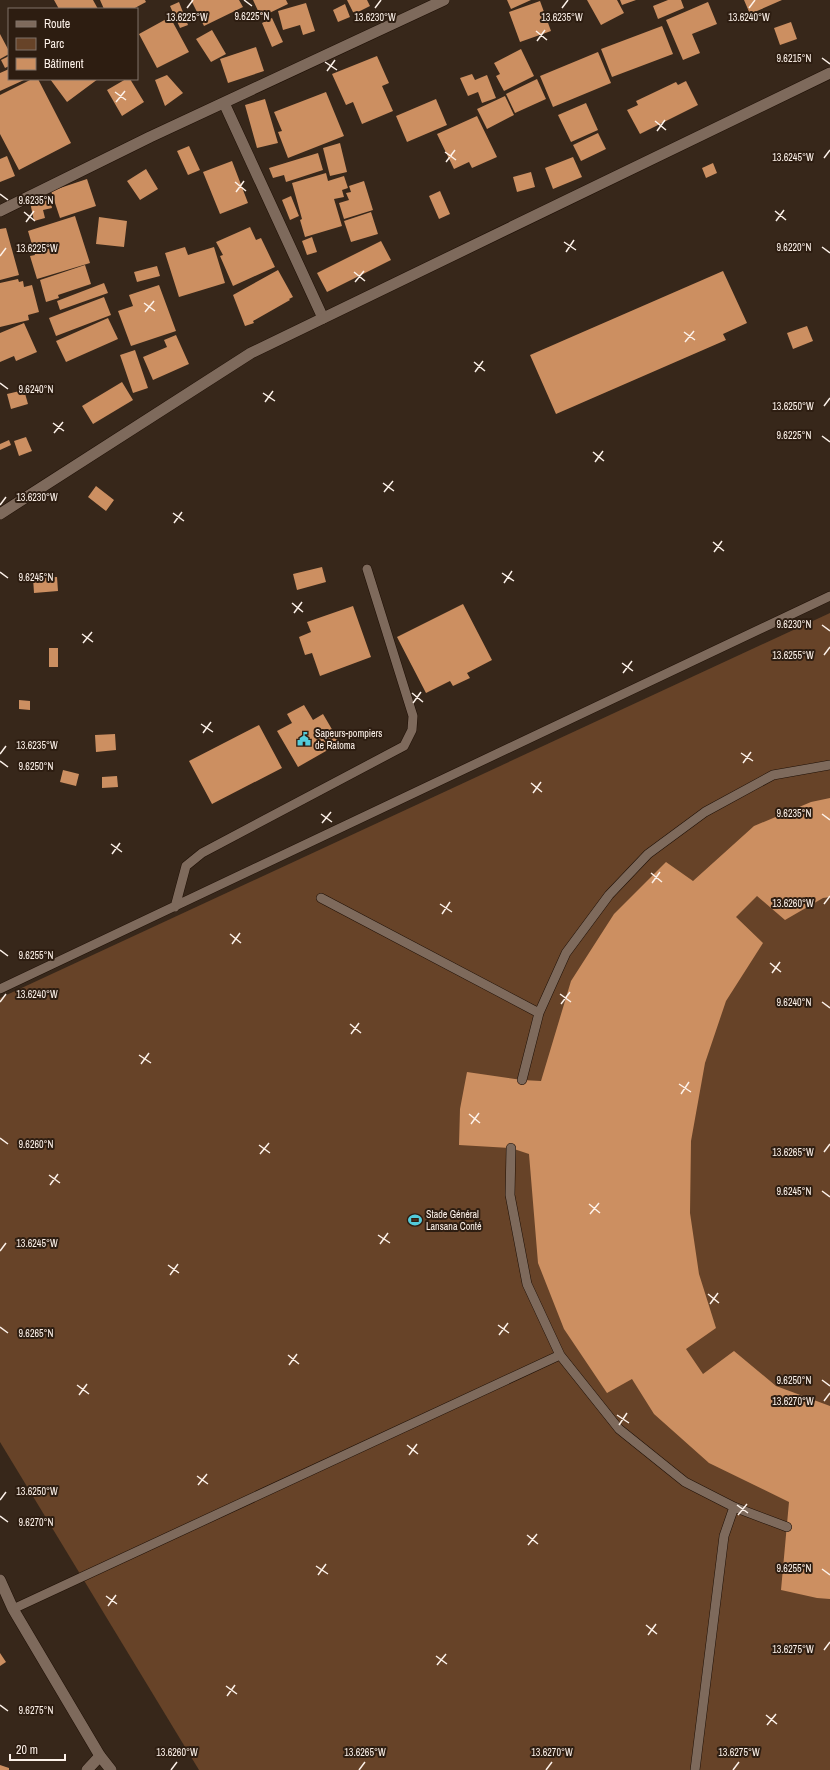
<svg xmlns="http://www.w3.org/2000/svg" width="830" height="1770" font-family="'Archivo Narrow',sans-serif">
	<rect width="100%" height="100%" fill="#37271a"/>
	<path fill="#674328" d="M 830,613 L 830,1770 L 199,1770 L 0,1442 L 0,998 Z"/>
	<path fill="#cc8f61" d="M 54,0 L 93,0 L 98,9 L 59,9 Z
		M 100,0 L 145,0 L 146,2 L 133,9 L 104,9 Z
		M 191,0 L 239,0 L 243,7 L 204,26 Z
		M 253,0 L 286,0 L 288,4 L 261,17 Z
		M 347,0 L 367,0 L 370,6 L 354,14 Z
		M 507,0 L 531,0 L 511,9 Z
		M 587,0 L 617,0 L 624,13 L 601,25 Z
		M 620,0 L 636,0 L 622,5 Z
		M 668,0 L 681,0 L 684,8 L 658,19 L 653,6 Z
		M 744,0 L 782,0 L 750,14 Z
		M 540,1 L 551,31 L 520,42 L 509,12 Z
		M 179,2 L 188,25 L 180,28 L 170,6 Z
		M 708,2 L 717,24 L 692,34 L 700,53 L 683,60 L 666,20 Z
		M 306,3 L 315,31 L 303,35 L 300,25 L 283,30 L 278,11 Z
		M 345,4 L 350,17 L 338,22 L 333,10 Z
		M 170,17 L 189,52 L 157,68 L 139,34 Z
		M 272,18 L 283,42 L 272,47 L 262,23 Z
		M 791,22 L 797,39 L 780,45 L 774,28 Z
		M 662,26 L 673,54 L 612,77 L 601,49 Z
		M 212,30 L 226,54 L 211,62 L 196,39 Z
		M 0,34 L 9,51 L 9,54 L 0,59 Z
		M 256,47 L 264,71 L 228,83 L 220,59 Z
		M 521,49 L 534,76 L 504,91 L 496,76 L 500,74 L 494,63 Z
		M 598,52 L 611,83 L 553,107 L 540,76 Z
		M 9,56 L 9,66 L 5,68 L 1,60 Z
		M 377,56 L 389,83 L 382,86 L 393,111 L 362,124 L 353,102 L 346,105 L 332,74 Z
		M 9,69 L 9,79 L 24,80 L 0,91 L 0,73 Z
		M 472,74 L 475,80 L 487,75 L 496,98 L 482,103 L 478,92 L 468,96 L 460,78 Z
		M 167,75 L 183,93 L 165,106 L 155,80 Z
		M 32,79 L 38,79 L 71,143 L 19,170 L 0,134 L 0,95 Z
		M 50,79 L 98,79 L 67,102 Z
		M 126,79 L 130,79 L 144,102 L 122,116 L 107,90 Z
		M 537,79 L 546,99 L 515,113 L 506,94 Z
		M 686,81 L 698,105 L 640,134 L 627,110 L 638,105 L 636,101 L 676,82 L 678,85 Z
		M 326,92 L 344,136 L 288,158 L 278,132 L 282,131 L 274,112 Z
		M 505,96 L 514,115 L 487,129 L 477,109 Z
		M 265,99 L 278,143 L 257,148 L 245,105 Z
		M 436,99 L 447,125 L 407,142 L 396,116 Z
		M 586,103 L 598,130 L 571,142 L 558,115 Z
		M 477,116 L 497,157 L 472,168 L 469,162 L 454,169 L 437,134 Z
		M 598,133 L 606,149 L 581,161 L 573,145 Z
		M 340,143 L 347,172 L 330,176 L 323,148 Z
		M 189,146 L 200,170 L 188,175 L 177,151 Z
		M 318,153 L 323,170 L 286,182 L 284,175 L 273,178 L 269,168 Z
		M 7,156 L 15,176 L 0,182 L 0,159 Z
		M 573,157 L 582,177 L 553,189 L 545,168 Z
		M 232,161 L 248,203 L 220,214 L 203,172 Z
		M 713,163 L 717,173 L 706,178 L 702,168 Z
		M 146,169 L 158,189 L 140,200 L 127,181 Z
		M 531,172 L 535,187 L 517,192 L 513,177 Z
		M 326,173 L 328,181 L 344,176 L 348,188 L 342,190 L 344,197 L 334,199 L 342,226 L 305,237 L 300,220 L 302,219 L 292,183 Z
		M 87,179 L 96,206 L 60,218 L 51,191 Z
		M 364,181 L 373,210 L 344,219 L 339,203 L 349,200 L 346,193 L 351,192 L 349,186 Z
		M 440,191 L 450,214 L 439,219 L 429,196 Z
		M 291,196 L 299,216 L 290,220 L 282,200 Z
		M 50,198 L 52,208 L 43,210 L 45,218 L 34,221 L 30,202 Z
		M 371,212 L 378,234 L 351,242 L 344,221 Z
		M 75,216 L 90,263 L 37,279 L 30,256 L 35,255 L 28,231 Z
		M 99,217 L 127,221 L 124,247 L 96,244 Z
		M 250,227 L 256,240 L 261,238 L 275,267 L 233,286 L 220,256 L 223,255 L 216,242 Z
		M 6,228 L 19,275 L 0,280 L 0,229 Z
		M 312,237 L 317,252 L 307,255 L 302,241 Z
		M 381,241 L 391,260 L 327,292 L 317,273 Z
		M 185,247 L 188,255 L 214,247 L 225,283 L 179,297 L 165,253 Z
		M 85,265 L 91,284 L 58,295 L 59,298 L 46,302 L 40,280 Z
		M 157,266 L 160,276 L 137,282 L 134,272 Z
		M 278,270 L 293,297 L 289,299 L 290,300 L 253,321 L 254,323 L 245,326 L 233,295 Z
		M 723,271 L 747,323 L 723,334 L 726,340 L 556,414 L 530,355 Z
		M 18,279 L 19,282 L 23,281 L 24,287 L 32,285 L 39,312 L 28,315 L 29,320 L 0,327 L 0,283 Z
		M 104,283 L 108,293 L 60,310 L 57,301 Z
		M 159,285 L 176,331 L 131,346 L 118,311 L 133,306 L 129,295 Z
		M 104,297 L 111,315 L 56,336 L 49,318 Z
		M 108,318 L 118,339 L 66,362 L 56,341 Z
		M 24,323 L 37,352 L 16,361 L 14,356 L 0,362 L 0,333 Z
		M 807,326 L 813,341 L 793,349 L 787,333 Z
		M 176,335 L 189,364 L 153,380 L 143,357 L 167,347 L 164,340 Z
		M 135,350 L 148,388 L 133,393 L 120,355 Z
		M 122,382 L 133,400 L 93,424 L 82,406 Z
		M 24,390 L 28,404 L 11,409 L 7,394 Z
		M 26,437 L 32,451 L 19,456 L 14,441 Z
		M 9,440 L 11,445 L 0,450 L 0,444 Z
		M 96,486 L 114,500 L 106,511 L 88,497 Z
		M 322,567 L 326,582 L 297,590 L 293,574 Z
		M 57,577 L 58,591 L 34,593 L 33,578 Z
		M 463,604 L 492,660 L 467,673 L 470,678 L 453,686 L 450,681 L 426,693 L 397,637 Z
		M 353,606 L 371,657 L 320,676 L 312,653 L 305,655 L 299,637 L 311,632 L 307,622 Z
		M 49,648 L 58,648 L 58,667 L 49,667 Z
		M 19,700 L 30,701 L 30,710 L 19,709 Z
		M 304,705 L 313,720 L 323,714 L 340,743 L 298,767 L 277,731 L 292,723 L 287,714 Z
		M 259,725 L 282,768 L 212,804 L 189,761 Z
		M 115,734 L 116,750 L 96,752 L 95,735 Z
		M 63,770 L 79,774 L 76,786 L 60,782 Z
		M 117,776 L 118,787 L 102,788 L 102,777 Z
		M 830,798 L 830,897 L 823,898 L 785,920 L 757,896 L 736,917 L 763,943 L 726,1001 L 705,1063 L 691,1141 L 690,1213 L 699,1274 L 716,1328 L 686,1349 L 703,1374 L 734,1351 L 776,1386 L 830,1406 L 830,1599 L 817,1598 L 781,1590 L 789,1502 L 709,1463 L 654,1414 L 632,1379 L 607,1393 L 564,1329 L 538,1263 L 529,1154 L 511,1148 L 459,1145 L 460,1109 L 467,1072 L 522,1080 L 541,1081 L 571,981 L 614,914 L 666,862 L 693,881 L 754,826 L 811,802 Z
		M 0,1653 L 6,1662 L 0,1666 Z
		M 0,1765 L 9,1768 L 9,1770 L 0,1770 Z"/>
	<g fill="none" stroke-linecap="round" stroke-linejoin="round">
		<g stroke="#1e0f05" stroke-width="10">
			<path id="service" d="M 321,898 L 539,1013
				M 175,907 L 186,866 L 202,853 L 404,746 L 412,730 L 413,716 L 367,569
				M 0,989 L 830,596
				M 522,1080 L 539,1013 L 566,953 L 609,895 L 648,854 L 705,812 L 773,775 L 830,765
				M 511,1148 L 510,1195 L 527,1284 L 560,1355 L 619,1429 L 685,1482 L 734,1507 L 787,1527
				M 13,1609 L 560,1355
				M 695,1770 L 724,1536 L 734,1507"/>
		</g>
		<g stroke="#1e0f05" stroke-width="12">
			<path id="minor" d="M 224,103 L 323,318
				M 0,211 L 150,137 L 444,0
				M 87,1770 L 100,1756"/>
		</g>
		<g stroke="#1e0f05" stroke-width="12">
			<path id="tertiary" d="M 0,514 L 251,353 L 830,73
				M 0,1580 L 13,1609 L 100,1756 L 111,1770"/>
		</g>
		<use href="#service" stroke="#7e6a5c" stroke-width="9"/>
		<use href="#minor" stroke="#7e6a5c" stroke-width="11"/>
		<use href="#tertiary" stroke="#7e6a5c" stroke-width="11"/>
	</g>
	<path fill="none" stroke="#fdf2ea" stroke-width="1.5" d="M 244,0 L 252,6M 187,8 L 193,0M 375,8 L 381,0M 562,8 L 568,0M 749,8 L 755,0M 536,31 L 547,40M 537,41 L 545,30M 822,58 L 830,64M 325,62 L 337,70M 327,71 L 335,60M 115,92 L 126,100M 116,102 L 125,91M 655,121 L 666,130M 657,131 L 665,120M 445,152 L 456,160M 824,158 L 830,150M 446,162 L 455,150M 235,182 L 246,191M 236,192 L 244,181M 0,194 L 8,200M 775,211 L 786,220M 24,212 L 35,221M 776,221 L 784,210M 26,222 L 34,211M 564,242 L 576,250M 822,247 L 830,253M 566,252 L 574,240M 0,256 L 6,248M 354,272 L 365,281M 355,282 L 364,271M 144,303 L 155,311M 145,312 L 154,301M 684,332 L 695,340M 685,342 L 694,331M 474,362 L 485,371M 475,372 L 483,361M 0,383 L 8,389M 263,393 L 275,401M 265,402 L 273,391M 824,406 L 830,398M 53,423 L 64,431M 54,433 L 63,422M 822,436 L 830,442M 593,452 L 604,461M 595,462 L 603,451M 383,483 L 394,491M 384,492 L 393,481M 0,505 L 6,497M 173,513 L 184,521M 174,523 L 182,512M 713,542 L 724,551M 714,552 L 722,541M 0,572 L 8,578M 502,573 L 514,581M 504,583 L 512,571M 292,603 L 303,612M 294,613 L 302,602M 822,625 L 830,631M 82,634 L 93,642M 83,643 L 92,632M 824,655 L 830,647M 622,663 L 633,671M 623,673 L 632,661M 412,693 L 423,702M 413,703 L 421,692M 201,724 L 213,732M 203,733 L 211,722M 741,753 L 753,761M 0,754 L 6,746M 0,761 L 8,767M 743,763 L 751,752M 531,783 L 542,792M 533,793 L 541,782M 321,814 L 332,822M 822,814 L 830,820M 322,823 L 331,812M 111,844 L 122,852M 112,854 L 120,843M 651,873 L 662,882M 652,883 L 660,872M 440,904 L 452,912M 824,904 L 830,896M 442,914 L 450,902M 230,934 L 241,943M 232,944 L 240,933M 0,950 L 8,956M 770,963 L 781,972M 772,973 L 780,962M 560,994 L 571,1002M 0,1002 L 6,994M 822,1002 L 830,1008M 561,1004 L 570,992M 350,1024 L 361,1033M 351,1034 L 359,1023M 139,1055 L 151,1063M 141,1064 L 149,1053M 679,1084 L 691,1092M 681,1094 L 689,1082M 469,1114 L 480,1123M 471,1124 L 479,1113M 0,1138 L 8,1144M 259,1145 L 270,1153M 824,1152 L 830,1144M 260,1154 L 269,1143M 49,1175 L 60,1183M 50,1185 L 58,1174M 822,1191 L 830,1197M 589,1204 L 600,1213M 590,1214 L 599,1203M 378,1235 L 390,1243M 380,1244 L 388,1233M 0,1251 L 6,1243M 168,1265 L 179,1273M 170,1275 L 178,1264M 708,1294 L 719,1303M 710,1304 L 718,1293M 498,1325 L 509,1333M 0,1327 L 8,1333M 499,1335 L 508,1323M 288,1355 L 299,1364M 289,1365 L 297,1354M 822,1380 L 830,1386M 77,1385 L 89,1394M 79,1395 L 87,1384M 824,1401 L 830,1393M 617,1415 L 629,1423M 619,1425 L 627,1413M 407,1445 L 418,1454M 409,1455 L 417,1444M 197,1476 L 208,1484M 198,1485 L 207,1474M 0,1500 L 6,1492M 737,1505 L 748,1513M 738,1515 L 747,1504M 0,1516 L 8,1522M 527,1535 L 538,1544M 528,1545 L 537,1534M 316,1566 L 328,1574M 822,1569 L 830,1575M 318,1575 L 326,1564M 106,1596 L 117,1604M 108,1606 L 116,1595M 646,1625 L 657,1634M 648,1635 L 656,1624M 824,1650 L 830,1642M 436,1656 L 447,1664M 437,1665 L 446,1654M 226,1686 L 237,1694M 227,1696 L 235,1685M 0,1705 L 8,1711M 766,1715 L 777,1724M 767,1725 L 776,1714M 171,1770 L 177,1762M 359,1770 L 365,1762M 546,1770 L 552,1762M 733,1770 L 739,1762"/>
	<defs>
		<g id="civic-bare" transform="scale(1.08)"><path d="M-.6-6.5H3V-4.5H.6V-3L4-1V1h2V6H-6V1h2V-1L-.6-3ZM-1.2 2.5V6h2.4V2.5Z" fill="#53cbda" stroke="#2d1d11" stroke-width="2.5" paint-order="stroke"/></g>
		<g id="stadium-bare" transform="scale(1.08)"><path d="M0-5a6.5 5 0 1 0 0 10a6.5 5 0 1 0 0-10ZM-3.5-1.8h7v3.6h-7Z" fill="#53cbda" stroke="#2d1d11" stroke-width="2.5" paint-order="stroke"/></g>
	</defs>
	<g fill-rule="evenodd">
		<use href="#civic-bare" x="304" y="739"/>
		<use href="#stadium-bare" x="415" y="1220"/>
	</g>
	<g text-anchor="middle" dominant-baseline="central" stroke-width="4" stroke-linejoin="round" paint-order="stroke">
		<g font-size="10" fill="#fdf2ea" stroke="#2d1d11" text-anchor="start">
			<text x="315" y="733">Sapeurs-pompiers<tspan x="315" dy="12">de Ratoma</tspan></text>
			<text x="426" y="1214">Stade Général<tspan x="426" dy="12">Lansana Conté</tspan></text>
		</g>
	</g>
	<g font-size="10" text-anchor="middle" fill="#fdf2ea" stroke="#2d1d11" stroke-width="4" stroke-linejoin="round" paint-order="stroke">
		<text x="252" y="20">9.6225°N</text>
		<text x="187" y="21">13.6225°W</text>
		<text x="375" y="21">13.6230°W</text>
		<text x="562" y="21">13.6235°W</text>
		<text x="749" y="21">13.6240°W</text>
		<text x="794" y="62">9.6215°N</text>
		<text x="793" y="161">13.6245°W</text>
		<text x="36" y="204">9.6235°N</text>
		<text x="794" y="251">9.6220°N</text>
		<text x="37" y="252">13.6225°W</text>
		<text x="36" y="393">9.6240°N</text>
		<text x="793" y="410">13.6250°W</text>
		<text x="794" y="439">9.6225°N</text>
		<text x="37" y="501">13.6230°W</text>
		<text x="36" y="581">9.6245°N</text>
		<text x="794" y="628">9.6230°N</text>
		<text x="793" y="659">13.6255°W</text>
		<text x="37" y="749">13.6235°W</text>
		<text x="36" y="770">9.6250°N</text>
		<text x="794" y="817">9.6235°N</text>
		<text x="793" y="907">13.6260°W</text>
		<text x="36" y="959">9.6255°N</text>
		<text x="37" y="998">13.6240°W</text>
		<text x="794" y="1006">9.6240°N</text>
		<text x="36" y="1148">9.6260°N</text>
		<text x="793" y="1156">13.6265°W</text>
		<text x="794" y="1195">9.6245°N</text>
		<text x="37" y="1247">13.6245°W</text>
		<text x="36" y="1337">9.6265°N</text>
		<text x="794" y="1384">9.6250°N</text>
		<text x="793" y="1405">13.6270°W</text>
		<text x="37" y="1495">13.6250°W</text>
		<text x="36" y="1526">9.6270°N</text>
		<text x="794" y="1572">9.6255°N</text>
		<text x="793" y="1653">13.6275°W</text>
		<text x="36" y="1714">9.6275°N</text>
		<text x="177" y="1756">13.6260°W</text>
		<text x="365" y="1756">13.6265°W</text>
		<text x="552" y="1756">13.6270°W</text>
		<text x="739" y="1756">13.6275°W</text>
	</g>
	<rect x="8" y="8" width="130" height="72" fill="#2d1d11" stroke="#807268"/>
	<rect x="16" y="21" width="20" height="6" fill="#7e6a5c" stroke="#807268"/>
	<text x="44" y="28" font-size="12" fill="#fdf2ea">Route</text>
	<rect x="16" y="38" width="20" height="12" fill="#674328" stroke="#807268"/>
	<text x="44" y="48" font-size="12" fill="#fdf2ea">Parc</text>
	<rect x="16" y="58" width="20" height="12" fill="#cc8f61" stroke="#807268"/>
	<text x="44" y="68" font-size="12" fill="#fdf2ea">Bâtiment</text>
	<path d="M10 1754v6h55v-6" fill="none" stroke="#fdf2ea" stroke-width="2"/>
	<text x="16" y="1754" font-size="12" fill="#fdf2ea" stroke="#2d1d11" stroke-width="3" paint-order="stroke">20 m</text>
</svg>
